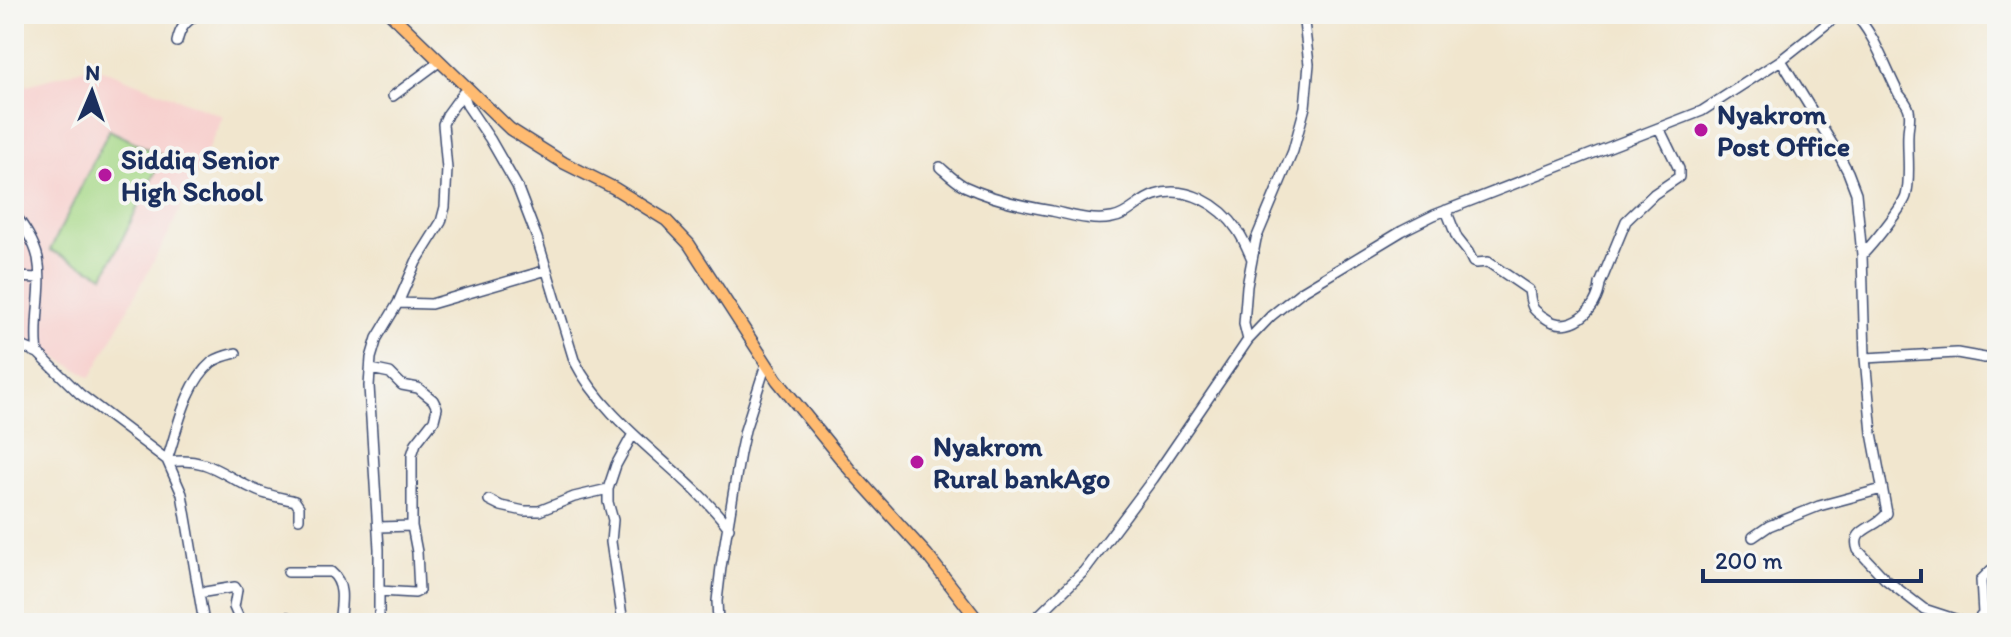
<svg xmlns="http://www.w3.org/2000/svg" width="2011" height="637" font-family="Itim,sans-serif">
	<rect width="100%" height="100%" fill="#f6f6f2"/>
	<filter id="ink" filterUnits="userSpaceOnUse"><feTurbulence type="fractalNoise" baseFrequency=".0125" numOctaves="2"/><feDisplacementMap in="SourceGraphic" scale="16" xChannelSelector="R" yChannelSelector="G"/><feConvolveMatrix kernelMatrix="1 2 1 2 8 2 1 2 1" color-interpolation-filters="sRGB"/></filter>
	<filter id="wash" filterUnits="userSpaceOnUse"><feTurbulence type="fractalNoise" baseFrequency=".006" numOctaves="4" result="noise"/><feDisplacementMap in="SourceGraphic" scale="32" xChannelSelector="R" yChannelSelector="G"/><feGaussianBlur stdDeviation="1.8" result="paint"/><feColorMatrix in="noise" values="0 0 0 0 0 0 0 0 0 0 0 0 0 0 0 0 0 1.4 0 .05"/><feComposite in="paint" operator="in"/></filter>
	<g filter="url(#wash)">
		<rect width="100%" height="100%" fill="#f1e6ce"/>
		<path fill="#f7d0ce" d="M 93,66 L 223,116 L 169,233 L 91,377 L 45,351 L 14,340 L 14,89 Z"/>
		<path fill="#a6d887" stroke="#608472" stroke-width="2" d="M 109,130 L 163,156 L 104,276 L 50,250 Z"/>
	</g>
	<g filter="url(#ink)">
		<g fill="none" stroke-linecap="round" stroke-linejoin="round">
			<g stroke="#3b4a6f" stroke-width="12">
				<path id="minor" d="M 1854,14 C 1874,32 1886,70 1899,94 C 1903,99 1907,103 1909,110 C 1911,118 1908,126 1908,134 C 1907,152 1911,179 1906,196 C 1903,207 1871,246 1862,255
					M 177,42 C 180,28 185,22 198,14
					M 1781,60 L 1839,155 L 1848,172 L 1856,193 L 1862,255 L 1865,358 L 1872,433 L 1887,513 C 1877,529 1850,528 1858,550 L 1885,579 L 1924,609 L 1967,623
					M 465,90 L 463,93 L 467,105 L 490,139 L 517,186 L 537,238 L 574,360 C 609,429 683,467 729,528
					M 393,96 L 439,62
					M 940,167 C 948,174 955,181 964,186 C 992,199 1022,206 1052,211 C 1071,215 1092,222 1112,218 C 1128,216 1139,200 1155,195 C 1186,184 1221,205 1238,231 C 1244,240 1248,250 1252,259
					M 1446,210 L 1457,238 L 1468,252 L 1473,262 L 1476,263 L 1488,262 L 1529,290 C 1530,295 1530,304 1534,309 C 1534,310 1543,317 1544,317 C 1569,336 1598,311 1600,284 L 1626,221 L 1654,194 L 1679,177 L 1679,169 L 1659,128
					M 14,213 C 24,227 34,241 38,258 C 44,289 33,322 38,353
					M 14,277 L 39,278
					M 398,303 L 431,304 L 547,270
					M 1248,340 L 1244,324 L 1247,286 L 1256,239 L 1293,151 L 1305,107 L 1309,64 L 1303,14
					M 14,343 L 38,353 L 80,394 L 167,460 L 182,494 L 204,623
					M 1865,358 L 1957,353 L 1985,358
					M 371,369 L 390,373 L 402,385 L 418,388 L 433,400 L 437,408 L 434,420 L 416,443 L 412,455 L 412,526 L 417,552 L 419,591 L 415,593 L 379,591
					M 167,460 C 178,428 185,385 212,362 C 219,357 228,355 236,353
					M 169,462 C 209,456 224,477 258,491 C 270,496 283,498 295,501 L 299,507 L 299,519
					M 489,500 L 501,506 L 524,511 L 539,511 L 574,497 L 608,489
					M 379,527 L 412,526
					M 1753,537 L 1769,526 L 1819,506 L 1882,489
					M 288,572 L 331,572 C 346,584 341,605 339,623
					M 199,593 L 235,587 L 237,590 L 234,607 L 241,623
					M 1983,614 L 1981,580 L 1991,570 L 1997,567
					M 287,623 L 287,617
					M 379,623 L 379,549 L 369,386 L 371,358 L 377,338 L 398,303 L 416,262 L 441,222 L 445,207 L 447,169 L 443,124 L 447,115 L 463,93
					M 623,623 L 611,542 L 613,520 L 608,502 L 608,489 L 616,465 L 633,434
					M 718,623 L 717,601 L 721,567 L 740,453 L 745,430 L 766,364
					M 950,623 L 974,616
					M 1031,623 L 1084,571 L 1153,479 L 1248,340 L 1271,316 L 1301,292 L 1402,231 L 1434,215 L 1702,111 L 1781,60 L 1839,14
					M 1975,623 L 1983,614 L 1997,611"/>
			</g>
			<g stroke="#3b4a6f" stroke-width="14">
				<path id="major" d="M 391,14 L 510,129 L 564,163 L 614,188 L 666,220 L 689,244 L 777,380 L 850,470 L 927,555 L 980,623"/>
			</g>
			<use href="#minor" stroke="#fff" stroke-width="9"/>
			<use href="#major" stroke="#ffbb71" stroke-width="11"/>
		</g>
	</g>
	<g fill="#b5179e" stroke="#f6f6f2" stroke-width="3">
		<circle cx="1701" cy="130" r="8"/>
		<circle cx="105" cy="175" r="8"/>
		<circle cx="917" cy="462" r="8"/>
	</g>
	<g text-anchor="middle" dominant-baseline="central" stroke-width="8" stroke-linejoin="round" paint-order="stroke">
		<g font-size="28" font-weight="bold" fill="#1b2f5e" stroke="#f6f6f2" text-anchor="start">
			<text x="1717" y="114">Nyakrom<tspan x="1717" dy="32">Post Office</tspan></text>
			<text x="121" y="159">Siddiq Senior<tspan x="121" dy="32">High School</tspan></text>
			<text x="933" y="446">Nyakrom<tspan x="933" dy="32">Rural bankAgo</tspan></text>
		</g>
	</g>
	<rect width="2011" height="637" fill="none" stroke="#f6f6f2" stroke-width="48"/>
	<g transform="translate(92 92) rotate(2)" stroke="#f6f6f2" stroke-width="6" paint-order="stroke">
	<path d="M0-6L14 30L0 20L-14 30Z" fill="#1b2f5e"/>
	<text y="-12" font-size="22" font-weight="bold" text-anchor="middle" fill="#1b2f5e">N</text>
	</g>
	<path d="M1703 569v12h218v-12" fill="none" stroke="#1b2f5e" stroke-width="4"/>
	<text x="1715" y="569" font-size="24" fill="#1b2f5e" stroke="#f6f6f2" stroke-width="6" paint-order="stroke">200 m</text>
</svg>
